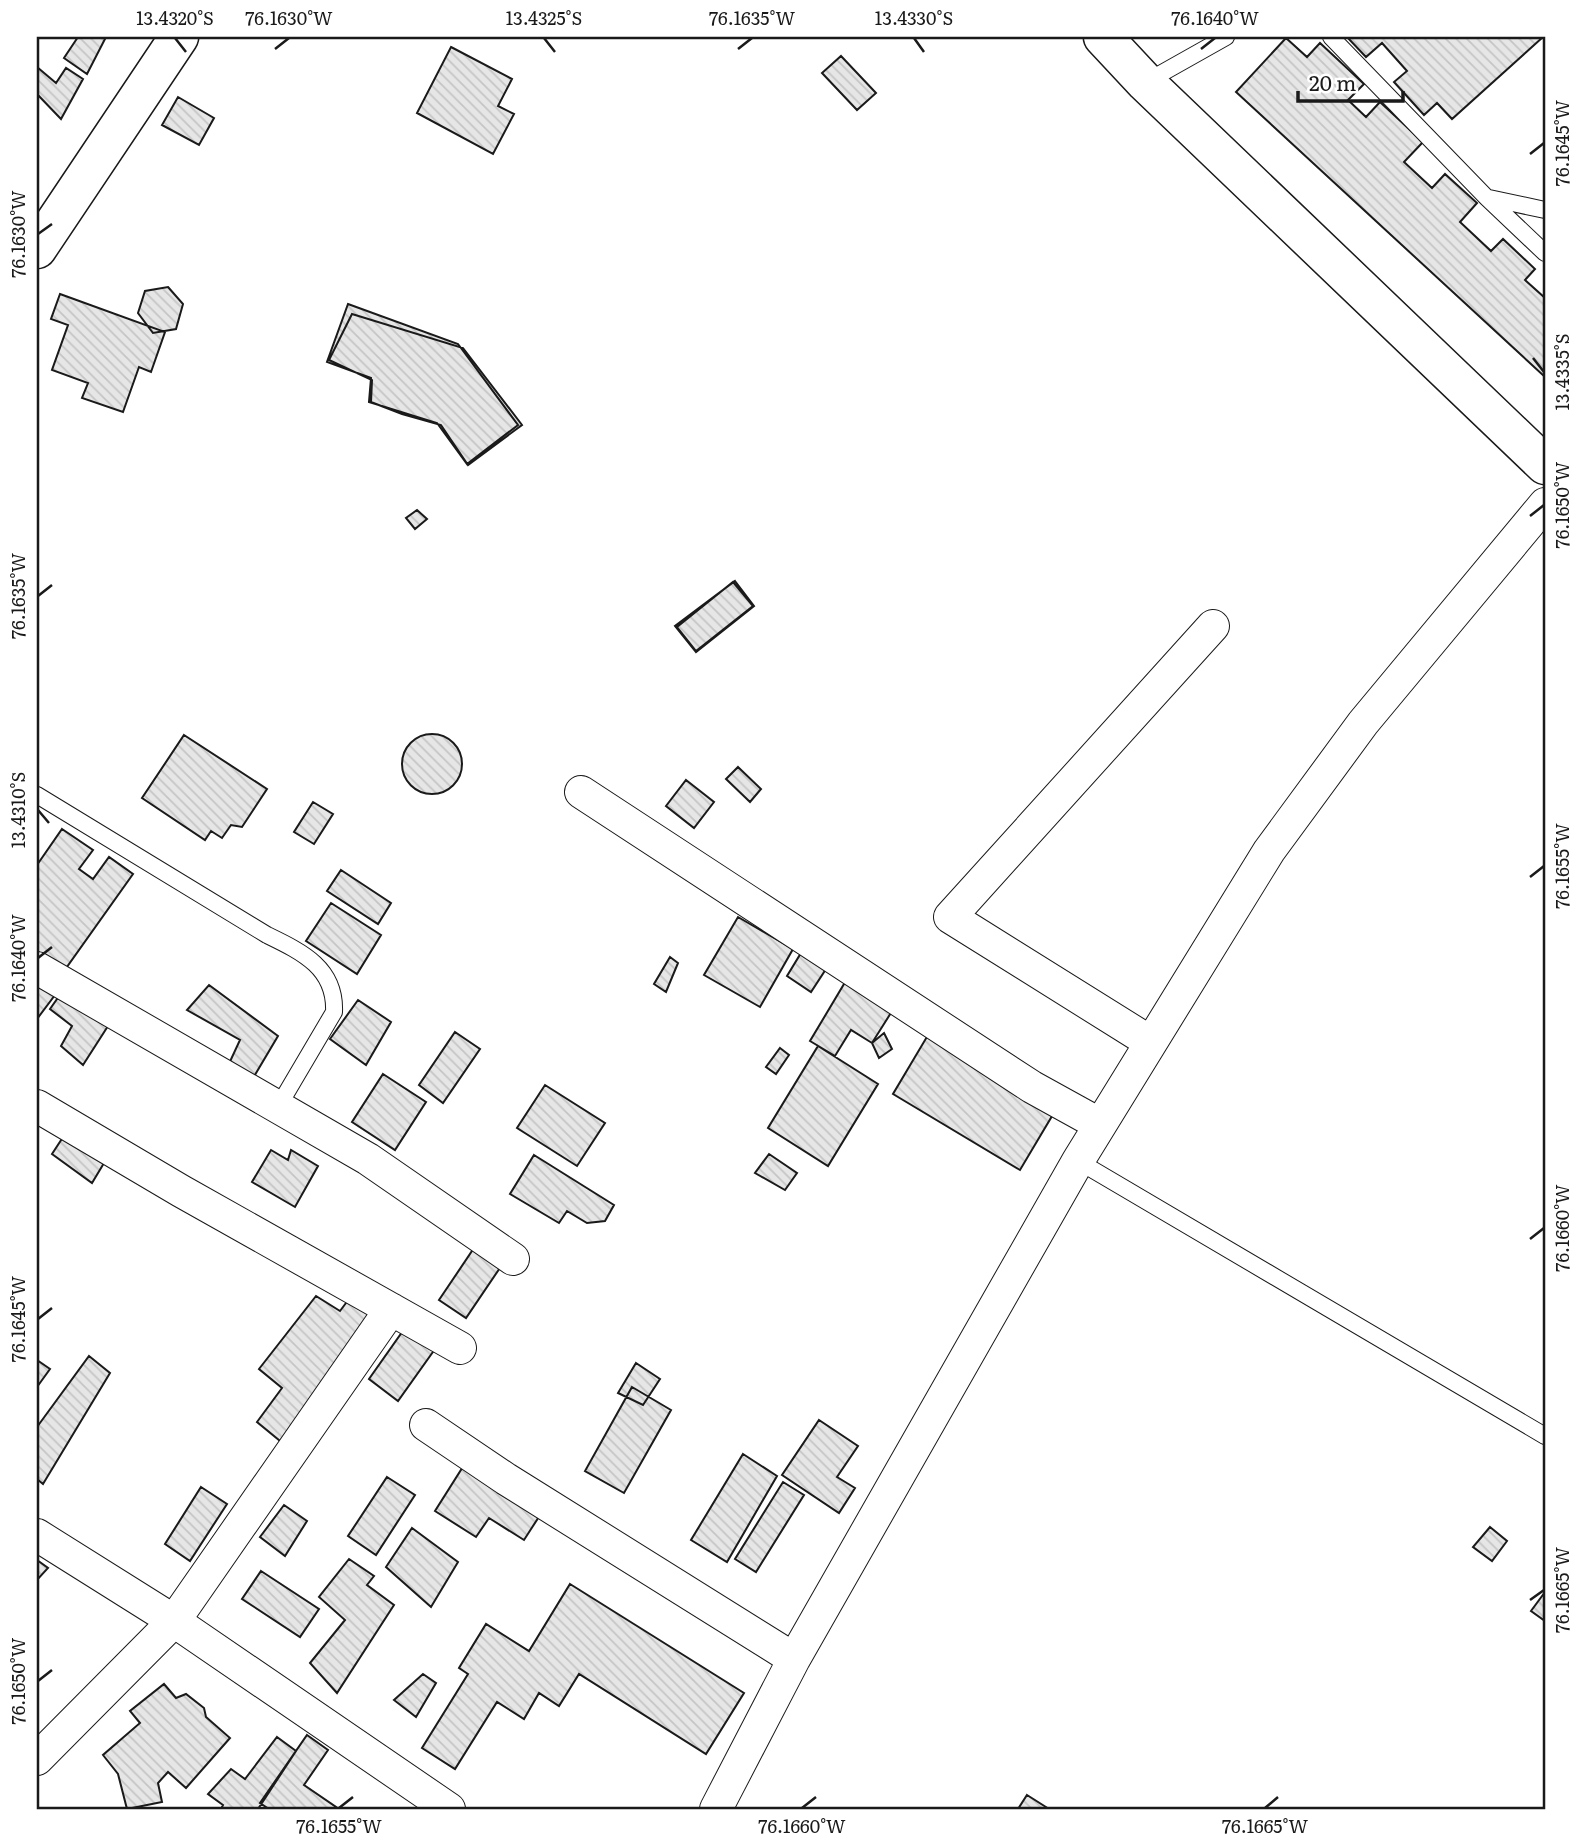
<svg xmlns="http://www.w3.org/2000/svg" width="1582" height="1846" font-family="Literata,serif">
	<defs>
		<pattern id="building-back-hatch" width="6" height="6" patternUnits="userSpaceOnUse" patternTransform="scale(1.75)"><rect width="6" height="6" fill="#e6e6e6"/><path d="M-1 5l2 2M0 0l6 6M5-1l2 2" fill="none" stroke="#c5c5c5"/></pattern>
	</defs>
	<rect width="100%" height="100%" fill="#fff"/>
	<path fill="url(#building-back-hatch)" stroke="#1a1a1a" stroke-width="2" d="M 78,37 L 106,37 L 87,74 L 64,58 Z
		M 1347,37 L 1543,37 L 1452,119 L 1437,103 L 1424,115 L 1394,82 L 1407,71 L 1382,43 L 1366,57 Z
		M 1286,38 L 1307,57 L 1320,43 L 1364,84 L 1348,100 L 1366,117 L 1380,102 L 1423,142 L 1404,162 L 1432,188 L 1445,174 L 1477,203 L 1460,222 L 1491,251 L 1503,239 L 1535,269 L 1525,280 L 1545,298 L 1545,377 L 1236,92 Z
		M 451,47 L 512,79 L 498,106 L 514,114 L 493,154 L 417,113 Z
		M 841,56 L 876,93 L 857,110 L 822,73 Z
		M 37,67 L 56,83 L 66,68 L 83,79 L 61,119 L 37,94 Z
		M 178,97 L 214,118 L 199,145 L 162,125 Z
		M 168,287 L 183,304 L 176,329 L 153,333 L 138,313 L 145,291 Z
		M 60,294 L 165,332 L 151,372 L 139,367 L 123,412 L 82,398 L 88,383 L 52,370 L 68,325 L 51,319 Z
		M 348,304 L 458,344 L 518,425 L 467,464 L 437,423 L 369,402 L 371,378 L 327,362 Z
		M 352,314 L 463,348 L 522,425 L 468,465 L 441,425 L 402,414 L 371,402 L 372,380 L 329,360 Z
		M 417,510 L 427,519 L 415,529 L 406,518 Z
		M 735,581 L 754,606 L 696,652 L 675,626 Z
		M 733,582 L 753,606 L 696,651 L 677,627 Z
		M402 764a30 30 0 1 1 60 0a30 30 0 1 1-60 0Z
		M 184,735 L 267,789 L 242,827 L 231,825 L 222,838 L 211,831 L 205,840 L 142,798 Z
		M 738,767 L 761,789 L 750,802 L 726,779 Z
		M 686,780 L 714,802 L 694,828 L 666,806 Z
		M 313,802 L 333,814 L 314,844 L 294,832 Z
		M 62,829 L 93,850 L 79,869 L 93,879 L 109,857 L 133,874 L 64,971 L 37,951 L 37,865 Z
		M 341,870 L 391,903 L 378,924 L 327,891 Z
		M 331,903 L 381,935 L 357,974 L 306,941 Z
		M 738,917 L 793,949 L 760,1007 L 704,975 Z
		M 801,953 L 826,969 L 811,992 L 787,976 Z
		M 670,957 L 678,963 L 666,992 L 654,984 Z
		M 37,975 L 58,991 L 37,1019 Z
		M 847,979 L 894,1008 L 872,1043 L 851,1030 L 835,1056 L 810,1041 Z
		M 209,985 L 278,1036 L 249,1085 L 227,1068 L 240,1040 L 187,1010 Z
		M 62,992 L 108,1026 L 83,1065 L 61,1046 L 72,1026 L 50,1009 Z
		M 358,1000 L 391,1022 L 366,1065 L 330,1039 Z
		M 455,1032 L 480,1049 L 443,1103 L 419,1085 Z
		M 884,1033 L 892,1049 L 879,1058 L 872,1043 Z
		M 928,1035 L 1055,1111 L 1020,1170 L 893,1094 Z
		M 818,1046 L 878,1084 L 828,1166 L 768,1128 Z
		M 780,1048 L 789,1055 L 776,1074 L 766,1067 Z
		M 383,1074 L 426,1102 L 395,1150 L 352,1122 Z
		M 545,1085 L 605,1123 L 577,1166 L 517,1128 Z
		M 69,1128 L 107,1158 L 92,1183 L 52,1154 Z
		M 271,1150 L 288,1160 L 291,1150 L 318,1166 L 295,1207 L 252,1182 Z
		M 769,1154 L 797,1173 L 785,1190 L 755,1173 Z
		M 534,1155 L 614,1205 L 605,1221 L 587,1223 L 567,1211 L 559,1223 L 510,1194 Z
		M 474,1248 L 508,1256 L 466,1318 L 439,1300 Z
		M 355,1291 L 382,1312 L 285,1445 L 257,1422 L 282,1388 L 259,1369 L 316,1296 L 340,1311 Z
		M 405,1328 L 435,1349 L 398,1401 L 369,1379 Z
		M 89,1356 L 110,1373 L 43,1484 L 37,1479 L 37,1427 Z
		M 37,1360 L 50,1369 L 37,1387 Z
		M 636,1363 L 660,1379 L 643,1405 L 618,1393 Z
		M 632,1387 L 671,1410 L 624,1493 L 585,1471 Z
		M 819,1420 L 858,1446 L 837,1477 L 855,1488 L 839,1513 L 782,1475 Z
		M 743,1454 L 777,1476 L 727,1562 L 691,1540 Z
		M 466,1462 L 542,1512 L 524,1540 L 489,1518 L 476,1537 L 435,1511 Z
		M 387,1477 L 415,1495 L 376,1555 L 348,1536 Z
		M 783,1482 L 804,1495 L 756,1572 L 735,1559 Z
		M 201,1487 L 227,1504 L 190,1561 L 165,1544 Z
		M 284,1505 L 307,1521 L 285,1556 L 260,1537 Z
		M 1490,1527 L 1507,1541 L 1492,1561 L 1473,1547 Z
		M 412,1528 L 458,1562 L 431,1607 L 386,1567 Z
		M 349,1559 L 374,1576 L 367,1585 L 394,1605 L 337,1693 L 310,1663 L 345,1620 L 319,1597 Z
		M 37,1560 L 48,1568 L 37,1580 Z
		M 261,1571 L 319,1609 L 300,1637 L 242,1599 Z
		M 570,1584 L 744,1693 L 706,1754 L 579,1674 L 559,1706 L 539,1693 L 524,1719 L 497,1702 L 455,1769 L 422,1748 L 468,1674 L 459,1668 L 486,1624 L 529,1651 Z
		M 1545,1592 L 1545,1621 L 1531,1611 Z
		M 423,1674 L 436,1683 L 416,1717 L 394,1700 Z
		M 164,1684 L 176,1698 L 186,1694 L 204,1708 L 206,1717 L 230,1738 L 186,1788 L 168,1772 L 158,1783 L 162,1802 L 127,1809 L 118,1774 L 103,1755 L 140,1723 L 130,1711 Z
		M 307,1735 L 328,1750 L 304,1785 L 336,1807 L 334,1809 L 269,1809 L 260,1803 Z
		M 277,1737 L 296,1751 L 258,1809 L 221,1809 L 223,1805 L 208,1794 L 231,1769 L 245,1779 Z
		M 1027,1795 L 1049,1809 L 1018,1809 Z"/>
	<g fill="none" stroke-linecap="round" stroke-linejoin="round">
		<g stroke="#1a1a1a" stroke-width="18">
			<path id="lane" d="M 1331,37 L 1487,198 L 1545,253
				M 1146,82 L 1226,37
				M 1489,198 L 1545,210
				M 37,795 L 267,935 C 302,952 336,968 334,1012 L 278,1107
				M 1078,1161 L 1545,1436"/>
		</g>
		<g stroke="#1a1a1a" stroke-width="34">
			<path id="street" d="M 581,792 L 1032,1087 L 1099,1124
				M 37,968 L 368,1159 L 513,1259
				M 1150,1042 L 950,917 L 1213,626
				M 37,1106 L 181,1191 L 460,1348
				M 426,1425 L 506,1479 L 794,1659
				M 37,1535 L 174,1621 L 449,1809
				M 37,1759 L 174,1621 L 391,1309
				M 716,1809 L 794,1659 L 1078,1161 L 1269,851 L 1363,723 L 1545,504"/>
		</g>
		<g stroke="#1a1a1a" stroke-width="41">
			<path id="secondary" d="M 1103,37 L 1145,82 L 1545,465
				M 37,249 L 179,37"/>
		</g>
		<use href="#lane" stroke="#fff" stroke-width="16"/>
		<use href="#street" stroke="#fff" stroke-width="32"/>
		<use href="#secondary" stroke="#fff" stroke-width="38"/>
	</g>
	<path fill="none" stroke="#1a1a1a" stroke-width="2.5" d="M 175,38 L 186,52M 544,38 L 555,52M 914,38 L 924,52M 275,49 L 289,38M 738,49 L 752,38M 1201,49 L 1215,38M 1530,154 L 1544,143M 38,234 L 52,224M 1533,358 L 1544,372M 1530,516 L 1544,505M 38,596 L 52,585M 38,810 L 49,823M 1530,877 L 1544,866M 38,958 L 52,947M 1530,1239 L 1544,1228M 38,1319 L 52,1308M 1530,1600 L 1544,1590M 38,1681 L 52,1670M 339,1808 L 353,1797M 802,1808 L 816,1797M 1265,1808 L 1278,1797"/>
	<rect width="1582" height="1846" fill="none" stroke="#ffffff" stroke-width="77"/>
	<path d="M1298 91v10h105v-10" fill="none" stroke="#1a1a1a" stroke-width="3.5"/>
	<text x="1309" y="91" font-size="21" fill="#1a1a1a" stroke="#ffffff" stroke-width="5" paint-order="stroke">20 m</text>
	<rect x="38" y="38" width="1506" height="1770" fill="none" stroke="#1a1a1a" stroke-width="2.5"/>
	<g font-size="18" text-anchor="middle" fill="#1a1a1a">
		<text x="175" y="25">13.4320°S</text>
		<text x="289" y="25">76.1630°W</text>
		<text x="544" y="25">13.4325°S</text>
		<text x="752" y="25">76.1635°W</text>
		<text x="914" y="25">13.4330°S</text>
		<text x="1215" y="25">76.1640°W</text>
		<text transform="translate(1563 143) rotate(-90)" y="6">76.1645°W</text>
		<text transform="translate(19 234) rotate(-90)" y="6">76.1630°W</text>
		<text transform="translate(1563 372) rotate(-90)" y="6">13.4335°S</text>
		<text transform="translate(1563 505) rotate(-90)" y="6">76.1650°W</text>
		<text transform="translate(19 596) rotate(-90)" y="6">76.1635°W</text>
		<text transform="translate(19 810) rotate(-90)" y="6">13.4310°S</text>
		<text transform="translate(1563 866) rotate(-90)" y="6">76.1655°W</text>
		<text transform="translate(19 958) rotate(-90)" y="6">76.1640°W</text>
		<text transform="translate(1563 1228) rotate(-90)" y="6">76.1660°W</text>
		<text transform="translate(19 1319) rotate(-90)" y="6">76.1645°W</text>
		<text transform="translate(1563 1590) rotate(-90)" y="6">76.1665°W</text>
		<text transform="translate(19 1681) rotate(-90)" y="6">76.1650°W</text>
		<text x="339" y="1833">76.1655°W</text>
		<text x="802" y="1833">76.1660°W</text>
		<text x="1265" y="1833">76.1665°W</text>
	</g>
</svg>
